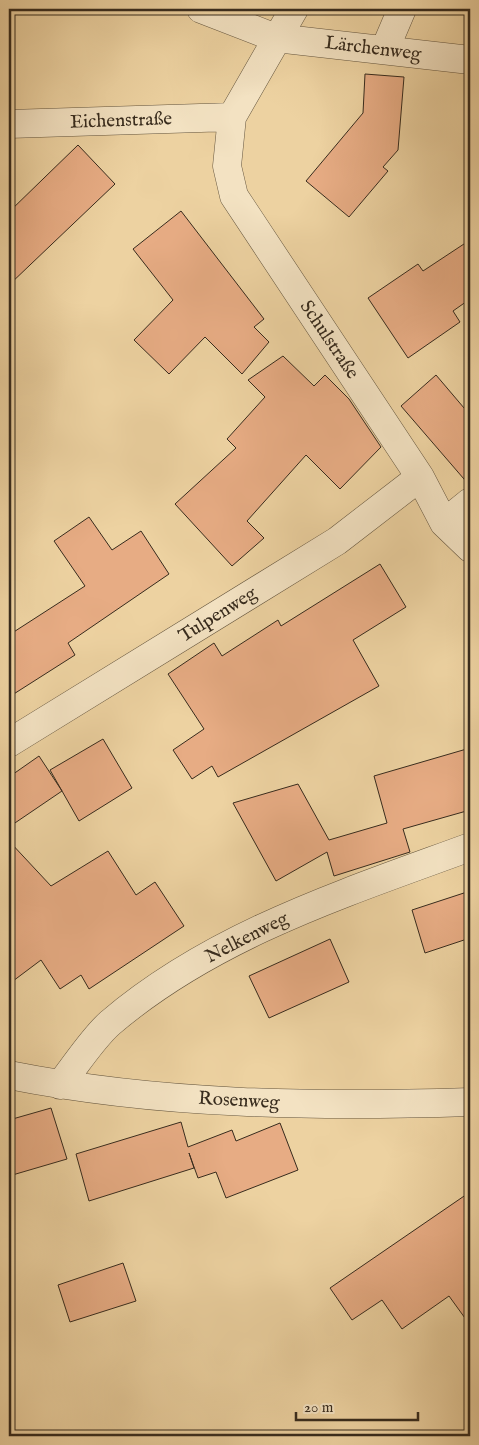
<svg xmlns="http://www.w3.org/2000/svg" width="479" height="1445" font-family="'IM FELL English',serif">
	<rect width="100%" height="100%" fill="#edd2a1"/>
	<filter id="stains"><feTurbulence type="fractalNoise" baseFrequency=".004" numOctaves="4"/><feColorMatrix values="0 0 0 0 .2 0 0 0 0 .09 0 0 0 0 .02 0 0 0 .5 -.17"/></filter>
	<radialGradient id="worn" r=".72"><stop offset=".6" stop-color="#630" stop-opacity="0"/><stop offset="1" stop-color="#630" stop-opacity=".3"/></radialGradient>
	<path fill="#e7ac84" stroke="#372b1d" d="M 365,74 L 404,77 L 398,150 L 383,167 L 388,171 L 349,217 L 306,181 L 363,113 Z
		M 78,145 L 115,184 L 9,285 L 9,212 Z
		M 181,211 L 264,319 L 254,327 L 269,342 L 242,374 L 205,337 L 169,374 L 134,340 L 173,300 L 133,249 Z
		M 470,240 L 470,299 L 453,311 L 460,322 L 408,358 L 368,298 L 418,264 L 423,271 Z
		M 283,356 L 314,386 L 325,375 L 349,399 L 381,447 L 340,489 L 306,455 L 247,521 L 264,538 L 232,566 L 175,504 L 236,448 L 227,439 L 265,397 L 248,380 Z
		M 436,375 L 470,415 L 470,486 L 401,406 Z
		M 89,517 L 112,550 L 141,531 L 169,574 L 68,643 L 75,655 L 9,697 L 9,635 L 85,586 L 54,541 Z
		M 380,564 L 406,607 L 353,640 L 379,686 L 218,777 L 212,766 L 192,779 L 173,750 L 204,729 L 168,674 L 214,643 L 222,656 L 278,620 L 281,626 Z
		M 103,739 L 132,788 L 79,821 L 62,791 L 9,827 L 9,777 L 39,756 L 62,791 L 50,770 Z
		M 470,748 L 470,810 L 403,829 L 410,852 L 334,876 L 327,852 L 276,881 L 233,803 L 298,784 L 329,840 L 387,823 L 374,776 Z
		M 9,841 L 51,886 L 108,851 L 136,895 L 155,882 L 184,926 L 89,989 L 81,975 L 60,989 L 41,960 L 9,984 Z
		M 470,891 L 470,938 L 425,953 L 412,910 Z
		M 330,939 L 349,982 L 269,1018 L 249,976 Z
		M 51,1108 L 67,1159 L 9,1176 L 9,1120 Z
		M 181,1122 L 188,1147 L 232,1130 L 236,1141 L 280,1123 L 298,1170 L 226,1198 L 216,1172 L 198,1178 L 189,1153 L 194,1168 L 89,1201 L 76,1154 Z
		M 470,1192 L 470,1325 L 449,1296 L 402,1329 L 382,1300 L 352,1320 L 330,1288 Z
		M 123,1263 L 136,1301 L 70,1322 L 58,1285 Z"/>
	<g fill="none" stroke-linecap="round" stroke-linejoin="round">
		<g stroke="#64553e" stroke-width="29">
			<path id="minor" d="M 201,9 L 276,38 L 470,60
				M 294,9 L 232,117 L 227,166 L 234,196 L 420,477 L 444,523 L 470,548
				M 385,49 L 402,9
				M 9,124 L 232,117
				M 444,523 L 470,502
				M 9,743 L 337,541 L 420,477
				M 9,1075 C 160,1105 316,1107 470,1102
				M 60,1085 C 75,1066 92,1039 110,1023 C 213,935 345,893 470,847"/>
		</g>
		<use href="#minor" stroke="#f3e2c2" stroke-width="28"/>
	</g>
	<g text-anchor="middle" dominant-baseline="central" stroke-width="4.5" stroke-linejoin="round" paint-order="stroke">
		<g font-size="19" fill="#372b1d" stroke="#f3e2c2">
			<text transform="translate(373 49) rotate(7)">Lärchenweg</text>
			<text transform="translate(121 121) rotate(-2)">Eichenstraße</text>
			<text transform="translate(329 340) rotate(56)">Schulstraße</text>
			<text transform="translate(218 615) rotate(-32)">Tulpenweg</text>
			<text transform="translate(247 938) rotate(-27)">Nelkenweg</text>
			<text transform="translate(239 1101) rotate(3)">Rosenweg</text>
		</g>
	</g>
	<rect width="479" height="1445" fill="none" stroke="#edd2a1" stroke-width="30"/>
	<rect x="10" y="10" width="459" height="1425" fill="none" stroke="#372b1d" stroke-width="2.5"/>
	<rect x="15" y="15" width="449" height="1415" fill="none" stroke="#372b1d"/>
	<path d="M296 1412v8h122v-8" fill="none" stroke="#372b1d" stroke-width="2.5"/>
	<text x="304" y="1412" font-size="15" fill="#372b1d" stroke="#f3e2c2" stroke-width="4" paint-order="stroke">20 m</text>
	<rect width="100%" height="100%" filter="url(#stains)"/>
	<rect width="100%" height="100%" fill="url(#worn)"/>
</svg>
